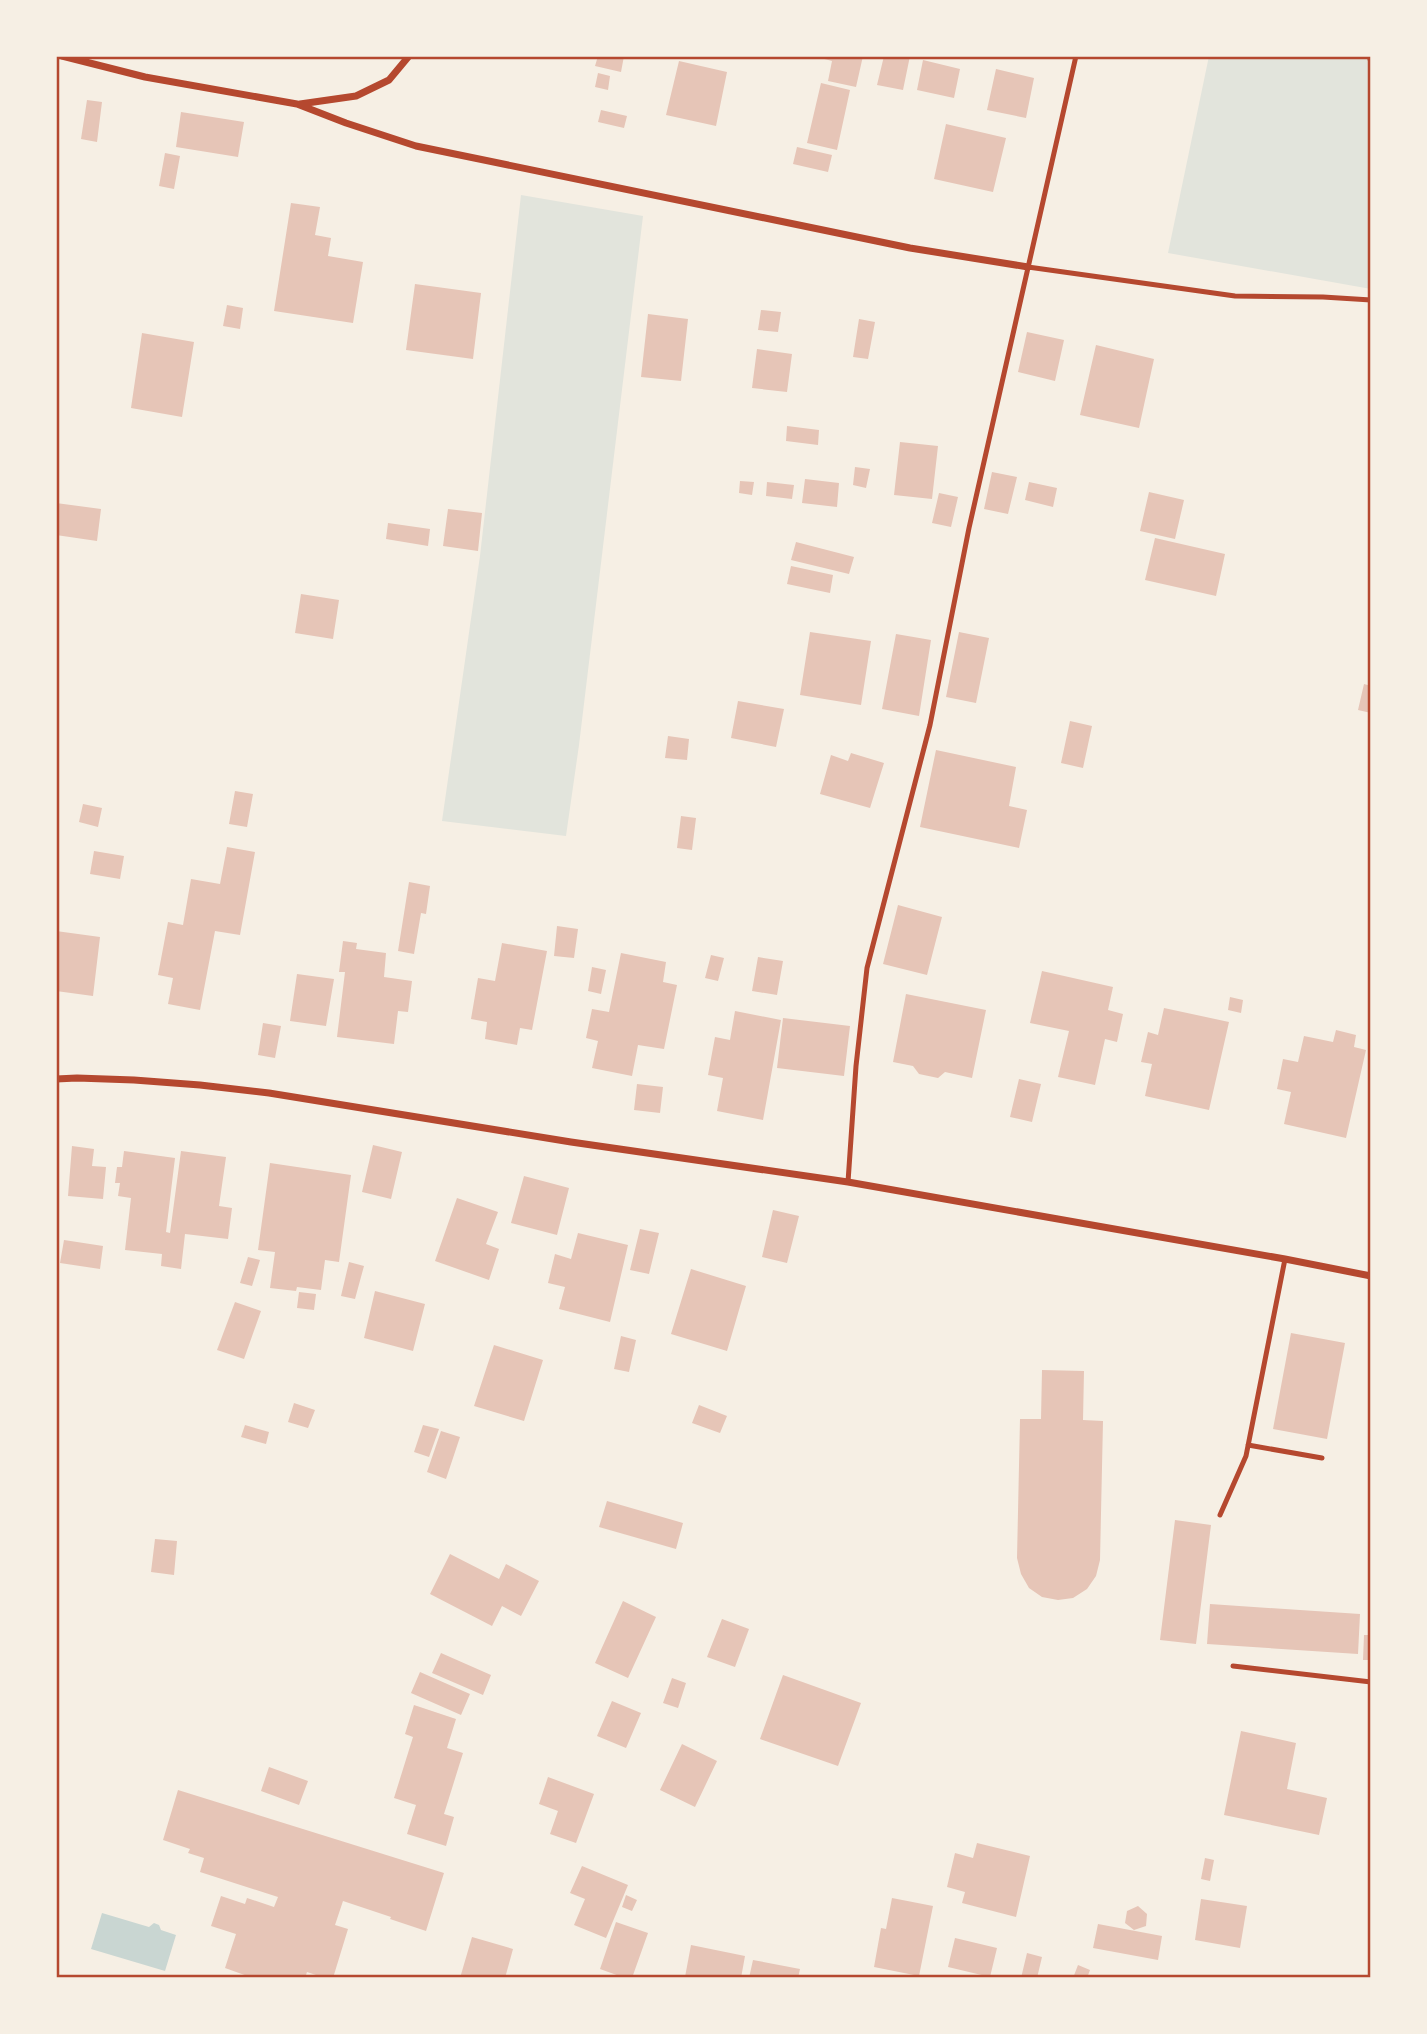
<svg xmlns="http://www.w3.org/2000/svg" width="1427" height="2034" font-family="'Golos Text',sans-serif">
	<rect width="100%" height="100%" fill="#f6efe4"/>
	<path fill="#e2e4dc" d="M 1209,56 L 1371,56 L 1371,289 L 1168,253 Z
		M 521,195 L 643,216 L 579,745 L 566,836 L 442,821 L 480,556 Z"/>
	<path fill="#c9d6d2" d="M 102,1913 L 149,1927 L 154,1923 L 159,1925 L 161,1930 L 176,1935 L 165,1971 L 91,1949 Z"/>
	<path fill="#e6c5b7" d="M 598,56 L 624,56 L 621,72 L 595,66 Z
		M 813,56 L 863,56 L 856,87 L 828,81 L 832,61 Z
		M 884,56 L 910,56 L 903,90 L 877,85 Z
		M 923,60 L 960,69 L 954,98 L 917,90 Z
		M 679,61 L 727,72 L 716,126 L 666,115 Z
		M 996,69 L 1034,78 L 1026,118 L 987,110 Z
		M 598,73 L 610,76 L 608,90 L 595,87 Z
		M 821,83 L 850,90 L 837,150 L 807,143 Z
		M 87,100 L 102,102 L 97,142 L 81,139 Z
		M 601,110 L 627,116 L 624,128 L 598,122 Z
		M 181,112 L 244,122 L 238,157 L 176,147 Z
		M 946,124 L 1006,138 L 993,192 L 934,179 Z
		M 797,147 L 832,155 L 828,172 L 793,164 Z
		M 165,153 L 180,156 L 174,189 L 159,186 Z
		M 291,203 L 320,207 L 315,235 L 331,238 L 328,256 L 363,262 L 353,323 L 274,311 Z
		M 415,284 L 481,293 L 473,359 L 406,350 Z
		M 227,305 L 243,308 L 240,329 L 223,326 Z
		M 761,310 L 781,312 L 778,332 L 758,330 Z
		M 648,314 L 688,319 L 681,381 L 641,377 Z
		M 859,319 L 875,322 L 868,359 L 853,357 Z
		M 1027,332 L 1064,340 L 1055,381 L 1018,372 Z
		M 142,333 L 194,342 L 182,417 L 131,408 Z
		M 1096,345 L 1154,359 L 1139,428 L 1080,415 Z
		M 757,349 L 792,354 L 787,392 L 752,388 Z
		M 787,426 L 819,430 L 818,445 L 786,441 Z
		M 900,442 L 938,446 L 932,499 L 894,495 Z
		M 855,467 L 870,469 L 866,488 L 853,485 Z
		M 992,472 L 1017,477 L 1008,514 L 984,509 Z
		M 805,479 L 839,483 L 837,507 L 802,503 Z
		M 740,481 L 754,482 L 752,495 L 739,493 Z
		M 767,482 L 794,485 L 792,499 L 766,496 Z
		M 1029,482 L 1057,488 L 1053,507 L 1025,500 Z
		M 1149,492 L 1184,500 L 1175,539 L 1140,531 Z
		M 939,493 L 958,497 L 951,527 L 932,523 Z
		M 56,503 L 101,509 L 97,541 L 56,535 Z
		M 448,509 L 482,513 L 478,551 L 443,546 Z
		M 388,523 L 430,529 L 428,546 L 386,539 Z
		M 1155,538 L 1225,554 L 1216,596 L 1145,580 Z
		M 796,542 L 854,557 L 849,574 L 791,560 Z
		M 791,566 L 833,575 L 830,593 L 787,584 Z
		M 301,594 L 339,600 L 333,639 L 295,633 Z
		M 810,632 L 871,641 L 861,705 L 800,695 Z
		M 959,632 L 989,638 L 976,703 L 946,697 Z
		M 896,634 L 931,640 L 919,716 L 882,709 Z
		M 1364,684 L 1371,686 L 1371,713 L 1358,710 Z
		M 738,701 L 784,709 L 776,747 L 731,738 Z
		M 1070,721 L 1092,726 L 1083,768 L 1061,763 Z
		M 668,736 L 689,739 L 687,760 L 665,758 Z
		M 936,750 L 1016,767 L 1009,806 L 1027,810 L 1019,848 L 920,827 Z
		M 851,753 L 884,763 L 870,808 L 820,794 L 831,755 L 848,761 Z
		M 235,791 L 253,794 L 247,827 L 229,824 Z
		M 83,804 L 102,808 L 98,827 L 79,822 Z
		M 681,816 L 696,818 L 692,850 L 677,848 Z
		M 227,847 L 255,852 L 240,935 L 215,931 L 200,1010 L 168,1004 L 173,978 L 158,975 L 168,922 L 183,925 L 191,879 L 220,884 Z
		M 94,851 L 124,856 L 120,879 L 90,874 Z
		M 409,882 L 430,886 L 426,914 L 421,913 L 414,954 L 398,951 Z
		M 898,905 L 942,917 L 927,975 L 883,964 Z
		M 557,926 L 578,929 L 574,958 L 554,956 Z
		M 56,931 L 100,937 L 93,996 L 56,991 Z
		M 343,941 L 357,943 L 356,949 L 386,953 L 384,977 L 412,981 L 408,1012 L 398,1011 L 394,1044 L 337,1037 L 345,972 L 339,972 Z
		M 502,943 L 547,951 L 532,1030 L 520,1028 L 517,1045 L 485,1039 L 487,1022 L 471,1019 L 478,978 L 495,981 Z
		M 621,953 L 666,962 L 663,982 L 677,985 L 664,1049 L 638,1045 L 632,1076 L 592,1068 L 598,1041 L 586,1038 L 592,1009 L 609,1012 Z
		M 711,955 L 724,958 L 718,981 L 705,978 Z
		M 758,957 L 783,961 L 777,995 L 752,991 Z
		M 592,967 L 606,970 L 601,994 L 588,991 Z
		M 1042,971 L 1113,987 L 1108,1010 L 1123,1014 L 1117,1042 L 1105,1039 L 1095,1085 L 1058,1077 L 1069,1031 L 1030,1023 Z
		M 297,974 L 334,979 L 326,1026 L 290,1021 Z
		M 906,994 L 986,1010 L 972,1078 L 945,1072 L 938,1078 L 919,1074 L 913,1066 L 893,1062 Z
		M 1230,997 L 1243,1000 L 1241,1013 L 1228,1010 Z
		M 1164,1008 L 1229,1022 L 1209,1110 L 1145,1096 L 1152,1064 L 1141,1062 L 1148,1032 L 1158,1035 Z
		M 735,1011 L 781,1020 L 763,1120 L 717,1111 L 723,1078 L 708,1075 L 715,1037 L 730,1040 Z
		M 783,1018 L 850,1026 L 844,1076 L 777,1068 Z
		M 263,1023 L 281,1026 L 275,1058 L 258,1055 Z
		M 1336,1030 L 1356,1035 L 1354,1047 L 1366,1050 L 1346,1138 L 1284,1124 L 1291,1092 L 1277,1089 L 1283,1059 L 1298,1062 L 1304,1036 L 1333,1042 Z
		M 1019,1079 L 1041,1084 L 1032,1122 L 1010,1117 Z
		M 637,1084 L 663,1087 L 660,1113 L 634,1110 Z
		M 373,1145 L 402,1152 L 391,1199 L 362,1192 Z
		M 72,1146 L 94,1149 L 92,1166 L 106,1167 L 103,1199 L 68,1196 Z
		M 124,1151 L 175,1158 L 166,1232 L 170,1233 L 181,1151 L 226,1157 L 219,1206 L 232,1208 L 228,1239 L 185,1234 L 181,1269 L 161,1266 L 162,1254 L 125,1250 L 131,1198 L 118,1196 L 120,1183 L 115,1183 L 117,1167 L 122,1167 Z
		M 270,1163 L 351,1175 L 339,1262 L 325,1260 L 321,1290 L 297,1287 L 296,1291 L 270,1288 L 275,1252 L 258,1250 Z
		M 524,1176 L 569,1188 L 557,1235 L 511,1223 Z
		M 457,1198 L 498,1212 L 486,1244 L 499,1249 L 489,1280 L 435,1261 Z
		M 773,1210 L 799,1216 L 787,1263 L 762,1257 Z
		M 640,1229 L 659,1233 L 649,1274 L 630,1270 Z
		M 578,1233 L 628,1245 L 610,1322 L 559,1309 L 565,1287 L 548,1283 L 555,1254 L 571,1259 Z
		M 64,1240 L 103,1246 L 100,1269 L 60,1263 Z
		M 248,1257 L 260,1260 L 252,1286 L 240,1283 Z
		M 349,1262 L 364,1266 L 355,1299 L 341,1296 Z
		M 691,1269 L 746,1286 L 727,1351 L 671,1334 Z
		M 375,1291 L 425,1304 L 413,1351 L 364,1338 Z
		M 299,1292 L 316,1294 L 314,1310 L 297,1308 Z
		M 235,1302 L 261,1311 L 244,1359 L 217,1350 Z
		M 1291,1333 L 1345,1343 L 1327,1439 L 1273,1429 Z
		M 621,1336 L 636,1340 L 629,1372 L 614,1369 Z
		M 494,1345 L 543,1360 L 524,1421 L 474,1406 Z
		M 1042,1370 L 1084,1371 L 1083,1420 L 1103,1421 L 1100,1560 L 1096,1576 L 1087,1589 L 1073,1598 L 1058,1600 L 1042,1597 L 1029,1588 L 1021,1574 L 1017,1558 L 1020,1419 L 1041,1419 Z
		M 294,1403 L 315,1410 L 308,1428 L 288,1422 Z
		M 699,1405 L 727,1416 L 720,1433 L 692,1423 Z
		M 245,1425 L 269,1432 L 266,1444 L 241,1437 Z
		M 423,1425 L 439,1429 L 429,1457 L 414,1452 Z
		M 441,1431 L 460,1437 L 446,1479 L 427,1472 Z
		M 607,1501 L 683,1523 L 676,1549 L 599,1527 Z
		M 1175,1520 L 1211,1525 L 1196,1644 L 1160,1640 Z
		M 155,1539 L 177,1541 L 174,1575 L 151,1572 Z
		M 450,1554 L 499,1579 L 506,1564 L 539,1581 L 521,1616 L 502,1606 L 492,1626 L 430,1594 Z
		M 623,1601 L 656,1617 L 628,1678 L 595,1663 Z
		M 1210,1604 L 1360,1614 L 1358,1654 L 1207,1644 Z
		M 722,1619 L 749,1629 L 735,1667 L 707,1657 Z
		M 1364,1635 L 1371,1635 L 1371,1660 L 1363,1660 Z
		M 441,1653 L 491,1675 L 483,1695 L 432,1673 Z
		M 420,1672 L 470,1694 L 461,1715 L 411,1693 Z
		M 783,1675 L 861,1703 L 838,1766 L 760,1739 Z
		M 672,1678 L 686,1683 L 678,1708 L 663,1703 Z
		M 612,1701 L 641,1713 L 626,1748 L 597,1736 Z
		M 414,1705 L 456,1719 L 447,1748 L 463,1753 L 444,1814 L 454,1817 L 446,1846 L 407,1834 L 416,1805 L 394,1798 L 413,1737 L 405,1734 Z
		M 1241,1731 L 1296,1743 L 1287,1789 L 1327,1798 L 1319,1835 L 1224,1815 Z
		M 682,1744 L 717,1761 L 695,1807 L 660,1790 Z
		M 269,1767 L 308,1781 L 299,1805 L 261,1791 Z
		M 548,1777 L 594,1794 L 576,1843 L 550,1834 L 558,1811 L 539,1804 Z
		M 178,1790 L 444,1873 L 426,1931 L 390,1919 L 391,1917 L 343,1901 L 335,1925 L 348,1929 L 333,1978 L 325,1978 L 307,1972 L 305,1978 L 253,1978 L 225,1968 L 236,1934 L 211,1926 L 221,1896 L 245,1904 L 247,1898 L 274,1907 L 278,1897 L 200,1872 L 204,1858 L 188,1853 L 190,1849 L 163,1840 Z
		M 977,1843 L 1030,1856 L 1016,1917 L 962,1903 L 965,1892 L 947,1887 L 955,1853 L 973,1858 Z
		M 1205,1858 L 1214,1860 L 1210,1881 L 1201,1879 Z
		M 582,1866 L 628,1885 L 606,1938 L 574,1925 L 585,1899 L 570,1893 Z
		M 626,1895 L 637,1900 L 632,1911 L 622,1907 Z
		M 892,1898 L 933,1906 L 919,1976 L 874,1967 L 881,1928 L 886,1929 Z
		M 1201,1899 L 1247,1906 L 1240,1948 L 1195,1940 Z
		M 1138,1906 L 1147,1914 L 1146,1926 L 1134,1930 L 1125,1923 L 1127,1911 Z
		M 616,1922 L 648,1933 L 632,1978 L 625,1978 L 600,1969 Z
		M 1098,1924 L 1162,1936 L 1158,1960 L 1093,1948 Z
		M 472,1937 L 513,1949 L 505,1978 L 460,1978 Z
		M 955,1938 L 997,1948 L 990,1977 L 948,1967 Z
		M 691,1945 L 745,1956 L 741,1978 L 685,1977 Z
		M 1027,1953 L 1042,1957 L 1037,1978 L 1021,1978 Z
		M 753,1960 L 800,1969 L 798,1978 L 749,1978 Z
		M 1078,1965 L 1090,1970 L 1087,1978 L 1073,1978 Z"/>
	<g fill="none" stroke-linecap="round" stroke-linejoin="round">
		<path stroke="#b5482f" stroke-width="4.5" d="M 1369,56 L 1371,64"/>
		<path stroke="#b5482f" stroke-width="5" d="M 1028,267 L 1235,296 L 1323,297 L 1371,300
			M 848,1182 L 856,1066 L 867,968 L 930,725 L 969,528 L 1076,56
			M 1248,1445 L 1322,1458
			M 1220,1515 L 1246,1456 L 1285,1259
			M 1233,1666 L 1371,1682"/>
		<path stroke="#b5482f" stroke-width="7" d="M 62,56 L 145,77 L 297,104 L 346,123 L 416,146 L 910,248 L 1028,267
			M 300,104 L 356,96 L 389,80 L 409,56
			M 56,1079 L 77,1078 L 134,1080 L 200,1085 L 269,1093 L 571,1142 L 848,1182 L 1285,1259 L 1371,1276"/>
	</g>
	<rect width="1427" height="2034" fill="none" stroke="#f6efe4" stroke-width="116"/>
	<rect x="58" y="58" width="1311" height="1918" fill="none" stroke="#b5482f" stroke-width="2.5"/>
</svg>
